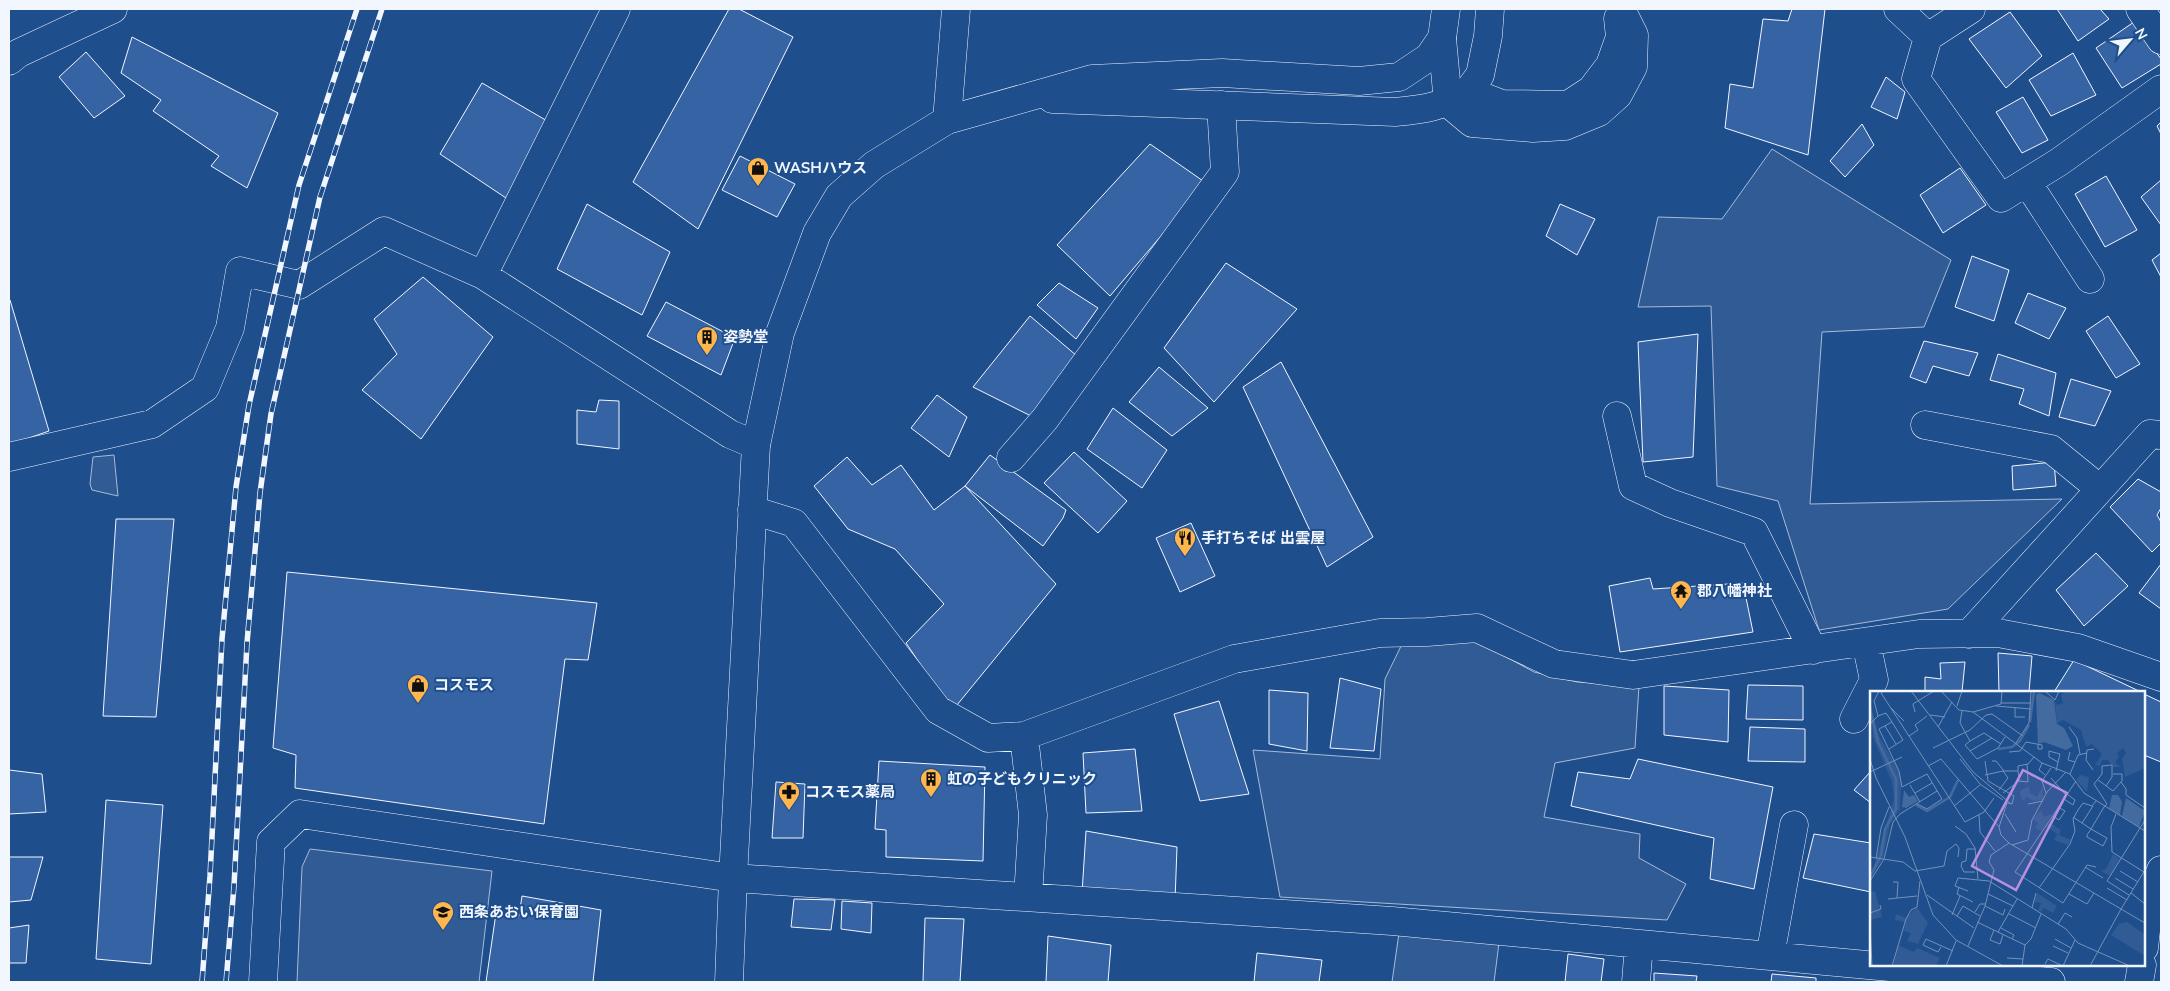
<svg xmlns="http://www.w3.org/2000/svg" width="2170" height="991" font-family="'Nunito Sans','Noto Sans JP',sans-serif">
	<rect width="100%" height="100%" fill="#1f4e8c"/>
	<path fill="#305b95" stroke="#a8bbd7" d="M 1772,149 L 1951,260 L 1924,327 L 1822,332 L 1810,504 L 2062,499 L 1948,609 L 1819,630 L 1778,501 L 1717,486 L 1711,306 L 1638,307 L 1658,217 L 1722,219 Z
		M 114,455 L 118,496 L 92,490 L 90,484 L 93,457 Z
		M 1475,640 L 1534,672 L 1577,682 L 1639,686 L 1635,748 L 1555,763 L 1544,817 L 1640,834 L 1639,858 L 1686,884 L 1667,920 L 1280,897 L 1253,750 L 1380,759 L 1385,679 L 1403,642 Z
		M 310,849 L 492,871 L 479,982 L 297,982 L 302,867 Z
		M 1399,933 L 1499,943 L 1494,982 L 1392,982 Z"/>
	<path fill="#3563a3" stroke="#f2f6ff" d="M 729,9 L 739,9 L 793,37 L 698,229 L 633,182 Z
		M 1792,9 L 1825,9 L 1808,155 L 1725,128 L 1730,84 L 1753,88 L 1763,19 L 1788,21 Z
		M 2057,9 L 2100,9 L 2109,19 L 2078,41 Z
		M 2010,12 L 2042,56 L 2006,88 L 1969,39 Z
		M 2134,22 L 2161,59 L 2161,64 L 2122,88 L 2096,48 Z
		M 132,37 L 278,113 L 247,188 L 211,166 L 219,156 L 153,111 L 161,100 L 121,73 Z
		M 86,52 L 125,96 L 94,118 L 59,77 Z
		M 2073,53 L 2096,95 L 2051,116 L 2029,80 Z
		M 1886,77 L 1905,92 L 1897,119 L 1871,107 Z
		M 482,83 L 549,122 L 506,198 L 440,154 Z
		M 2023,97 L 2048,140 L 2022,153 L 1996,112 Z
		M 2161,122 L 2161,134 L 2157,126 Z
		M 1862,124 L 1874,145 L 1845,177 L 1830,161 Z
		M 1150,144 L 1206,183 L 1110,296 L 1057,245 Z
		M 740,156 L 795,184 L 777,217 L 722,190 Z
		M 1960,168 L 1986,205 L 1943,233 L 1920,195 Z
		M 2106,176 L 2137,230 L 2105,247 L 2075,194 Z
		M 2161,180 L 2161,225 L 2141,197 Z
		M 587,204 L 670,252 L 642,315 L 557,269 Z
		M 1560,204 L 1595,219 L 1577,255 L 1546,236 Z
		M 2161,253 L 2161,277 L 2152,260 Z
		M 1972,256 L 2009,270 L 1994,321 L 1955,307 Z
		M 1226,263 L 1297,309 L 1214,402 L 1164,348 Z
		M 423,277 L 493,337 L 421,439 L 362,390 L 397,354 L 374,319 Z
		M 1059,283 L 1098,308 L 1076,339 L 1037,305 Z
		M 2028,293 L 2066,308 L 2049,339 L 2015,323 Z
		M 10,300 L 49,431 L 9,445 L 9,301 Z
		M 666,302 L 735,338 L 721,375 L 647,336 Z
		M 1030,316 L 1077,356 L 1035,418 L 973,387 Z
		M 2108,316 L 2140,364 L 2116,378 L 2086,331 Z
		M 1698,334 L 1693,457 L 1643,462 L 1638,342 Z
		M 1924,341 L 1978,353 L 1969,376 L 1933,366 L 1926,383 L 1910,377 Z
		M 1998,354 L 2056,373 L 2049,416 L 2019,404 L 2024,389 L 1990,380 Z
		M 1281,362 L 1373,537 L 1327,567 L 1243,387 Z
		M 1159,367 L 1208,408 L 1172,436 L 1129,402 Z
		M 2071,379 L 2111,391 L 2095,426 L 2059,417 Z
		M 937,395 L 967,417 L 949,457 L 911,428 Z
		M 599,400 L 619,401 L 619,449 L 577,444 L 577,410 L 596,412 Z
		M 1113,408 L 1167,450 L 1142,488 L 1087,449 Z
		M 1074,452 L 1127,501 L 1098,533 L 1044,483 Z
		M 990,455 L 1066,510 L 1063,518 L 1043,546 L 965,486 Z
		M 847,457 L 872,485 L 901,465 L 934,510 L 965,486 L 1056,584 L 952,711 L 906,643 L 944,604 L 895,549 L 848,529 L 814,486 Z
		M 2054,462 L 2056,486 L 2013,490 L 2012,466 Z
		M 2138,479 L 2161,492 L 2161,508 L 2157,515 L 2161,522 L 2161,543 L 2152,552 L 2110,507 Z
		M 116,519 L 174,519 L 156,717 L 103,716 Z
		M 1191,523 L 1215,576 L 1180,592 L 1156,538 Z
		M 2096,553 L 2128,586 L 2084,626 L 2056,590 Z
		M 2161,564 L 2161,609 L 2139,593 Z
		M 287,572 L 597,603 L 588,660 L 565,659 L 544,824 L 295,788 L 296,755 L 273,748 Z
		M 1650,578 L 1653,589 L 1743,583 L 1753,632 L 1620,652 L 1609,586 Z
		M 1998,653 L 2032,656 L 2029,692 L 1999,692 Z
		M 2074,660 L 2141,692 L 2054,692 Z
		M 1965,662 L 1962,692 L 1925,692 L 1925,677 L 1941,679 L 1940,663 Z
		M 1340,678 L 1381,689 L 1374,751 L 1330,748 Z
		M 1748,685 L 1803,686 L 1803,720 L 1746,719 Z
		M 1664,686 L 1729,690 L 1728,742 L 1664,735 Z
		M 1269,690 L 1308,693 L 1307,751 L 1269,744 Z
		M 2144,694 L 2161,702 L 2161,762 L 2144,755 Z
		M 1219,701 L 1249,794 L 1200,801 L 1174,714 Z
		M 1750,727 L 1805,729 L 1805,762 L 1748,761 Z
		M 1135,749 L 1142,811 L 1086,813 L 1083,753 Z
		M 1638,759 L 1773,787 L 1754,889 L 1710,879 L 1714,838 L 1571,806 L 1578,772 L 1630,779 Z
		M 879,761 L 985,767 L 983,861 L 886,857 L 886,830 L 875,829 Z
		M 9,770 L 42,774 L 46,812 L 9,814 Z
		M 1871,771 L 1871,803 L 1854,790 Z
		M 776,782 L 805,784 L 803,838 L 772,838 Z
		M 106,800 L 163,805 L 151,964 L 96,959 Z
		M 1086,831 L 1177,847 L 1175,901 L 1082,893 Z
		M 1814,834 L 1871,843 L 1871,892 L 1803,878 Z
		M 9,857 L 43,857 L 31,900 L 9,902 Z
		M 522,896 L 601,910 L 593,982 L 486,982 L 496,913 L 519,916 Z
		M 794,899 L 835,900 L 831,930 L 791,927 Z
		M 842,901 L 872,903 L 871,933 L 841,929 Z
		M 925,918 L 964,919 L 960,982 L 923,982 Z
		M 29,925 L 26,963 L 9,963 L 9,928 Z
		M 1048,936 L 1111,945 L 1108,982 L 1046,982 Z
		M 1257,953 L 1322,960 L 1319,982 L 1254,982 Z
		M 1568,954 L 1604,959 L 1601,982 L 1565,982 Z
		M 1654,973 L 1697,976 L 1696,982 L 1654,982 Z
		M 1772,974 L 1816,978 L 1816,982 L 1771,982 Z"/>
	<g fill="none" stroke-linecap="round" stroke-linejoin="round">
		<g stroke="#f2f6ff" stroke-width="29">
			<path id="minor" d="M 1898,9 L 1928,37
				M 1971,9 L 1928,37 L 1916,79 L 2001,198 L 2059,162 L 2161,89
				M 2140,9 L 2161,40
				M 1442,38 L 1448,103 L 1472,123 L 1533,128 L 1565,126 L 1599,112 L 1618,95 L 1633,67 L 1634,35 L 1621,9
				M 9,61 L 19,53 L 113,9
				M 1468,91 L 1502,104 L 1568,105 L 1591,90 L 1610,65 L 1620,37 L 1618,18
				M 947,120 L 956,9
				M 2027,182 L 2090,279
				M 483,275 L 616,9
				M 1617,416 L 1633,486 L 1670,503 L 1754,532 L 1813,650
				M 1925,425 L 2051,449 L 2100,489
				M 9,457 L 152,424 L 205,388 L 230,328 L 240,271 L 299,285 L 384,231 L 483,275 L 730,434 L 756,445
				M 1011,458 L 1045,419 L 1225,172 L 1221,105
				M 752,510 L 794,523 L 938,710 L 988,738 L 1024,736 L 1234,659 L 1380,633 L 1427,632 L 1477,628 L 1554,664 L 1633,675 L 1919,634 L 1998,633 L 2078,648 L 2161,677
				M 1969,634 L 2150,434 L 2161,435
				M 1854,719 L 1874,680 L 1866,642
				M 1024,736 L 1033,815 L 1028,897
				M 2144,948 L 2150,896 L 2161,870
				M 1770,956 L 1794,825
				M 263,982 L 271,842 L 300,814 L 733,878 L 1392,921 L 2051,982
				M 1636,982 L 1639,944
				M 2139,982 L 2142,965"/>
		</g>
		<g stroke="#f2f6ff" stroke-width="29">
			<path id="tertiary" d="M 1052,99 L 1395,112 C 1426,109 1441,107 1468,91
				M 729,982 L 733,878 L 756,445 L 780,333 L 817,233 L 839,196 L 874,165 L 947,120 L 1092,79 L 1222,73 L 1359,81 L 1399,77 L 1429,57 L 1442,38"/>
		</g>
		<g stroke="#f2f6ff" stroke-width="29">
			<path id="secondary" d="M 1442,38 L 1446,9
				M 1468,91 L 1480,75 L 1488,36 L 1490,9"/>
		</g>
		<use href="#minor" stroke="#1f4e8c" stroke-width="28"/>
		<use href="#tertiary" stroke="#1f4e8c" stroke-width="28"/>
		<use href="#secondary" stroke="#1f4e8c" stroke-width="28"/>
		<g stroke="#f2f6ff" stroke-width="5.5">
			<path id="rail" d="M 202,982 L 210,876 L 222,639 L 236,487 L 249,405 L 299,185 L 357,9
				M 226,982 L 234,886 L 247,643 L 260,493 L 271,414 L 320,197 L 382,9"/>
		</g>
		<use href="#rail" stroke="#1f4e8c" stroke-width="4" stroke-dasharray="11" stroke-linecap="butt"/>
	</g>
	<defs>
		<g id="shop-pin" transform="scale(1.125)"><path d="M0 17L-7.5 6A9.5 9.5 0 1 1 7.5 6Z" fill="#ffb74d" stroke="#1f4e8c"/><path d="M-5-2.5h2.3a2.7 3.5 0 0 1 5.4 0H5L5.5 6h-11ZM-1.5-2.5h3a1.5 2.3 0 0 0-3 0Z" fill="#111"/></g>
		<g id="building-pin" transform="scale(1.125)"><path d="M0 17L-7.5 6A9.5 9.5 0 1 1 7.5 6Z" fill="#ffb74d" stroke="#1f4e8c"/><path d="M-4-6H4V6H1V3H-1V6H-4ZM-2.5-4.3h1.7v1.8h-1.7ZM.8-4.3h1.7v1.8H.8ZM-2.5-1h1.7V.8h-1.7ZM.8-1h1.7V.8H.8Z" fill="#111"/></g>
		<g id="restaurant-pin" transform="scale(1.125)"><path d="M0 17L-7.5 6A9.5 9.5 0 1 1 7.5 6Z" fill="#ffb74d" stroke="#1f4e8c"/><path d="M-5-6h1v4h1v-4h1v4h1v-4h1v5L-1.5 .5V6h-2V.5L-5-1ZM5-6V6H3V1.5H1.5Q1.5-4 5-6Z" fill="#111"/></g>
		<g id="temple-pin" transform="scale(1.125)"><path d="M0 17L-7.5 6A9.5 9.5 0 1 1 7.5 6Z" fill="#ffb74d" stroke="#1f4e8c"/><path d="M0-6L5-2H3V0L6.5 2.5H4V6H1.5V3h-3V6H-4V2.5H-6.5L-3 0V-2H-5Z" fill="#111"/></g>
		<g id="pharmacy-pin" transform="scale(1.125)"><path d="M0 17L-7.5 6A9.5 9.5 0 1 1 7.5 6Z" fill="#ffb74d" stroke="#1f4e8c"/><path d="M-2-6h4v4h4v4h-4v4h-4v-4h-4v-4h4Z" fill="#111"/></g>
		<g id="school-pin" transform="scale(1.125)"><path d="M0 17L-7.5 6A9.5 9.5 0 1 1 7.5 6Z" fill="#ffb74d" stroke="#1f4e8c"/><path d="M0-5L7-2L0 1L-7-2ZM-4 1L0 2.5L4 1V4Q0 6-4 4Z" fill="#111"/></g>
	</defs>
	<g fill-rule="evenodd">
		<use href="#shop-pin" x="758" y="168"/>
		<use href="#building-pin" x="707" y="337"/>
		<use href="#restaurant-pin" x="1185" y="538"/>
		<use href="#temple-pin" x="1681" y="591"/>
		<use href="#shop-pin" x="418" y="685"/>
		<use href="#building-pin" x="931" y="779"/>
		<use href="#pharmacy-pin" x="789" y="792"/>
		<use href="#school-pin" x="443" y="912"/>
	</g>
	<g text-anchor="middle" dominant-baseline="central" stroke-width="4" stroke-linejoin="round" paint-order="stroke">
		<g font-size="15" font-weight="bold" fill="#f2f6ff" stroke="#1f4e8c" text-anchor="start">
			<text x="774" y="168">WASHハウス</text>
			<text x="723" y="337">姿勢堂</text>
			<text x="1201" y="538">手打ちそば 出雲屋</text>
			<text x="1697" y="591">郡八幡神社</text>
			<text x="434" y="685">コスモス</text>
			<text x="947" y="779">虹の子どもクリニック</text>
			<text x="805" y="792">コスモス薬局</text>
			<text x="459" y="912">西条あおい保育園</text>
		</g>
	</g>
	<g transform="translate(1870 691)">
		<rect width="275" height="275" fill="#1f4e8c"/>
		<path d="M 195,0 L 275,0 L 275,77 L 255,86 L 252,67 L 256,62 L 253,57 L 247,62 L 249,66 L 245,72 L 252,76 L 243,76 L 238,69 L 232,69 L 230,75 L 225,74 L 232,63 L 222,53 L 216,56 L 211,39 L 193,29 L 187,32 L 185,11 L 188,14 L 193,12 L 191,4 ZM 0,11 L 9,45 L 29,80 L 31,93 L 30,118 L 20,133 L 13,167 L 0,188 L 24,108 L 22,91 L 3,46 ZM 210,84 L 219,86 L 217,101 L 206,89 ZM 159,95 L 160,102 L 167,106 L 173,95 L 173,109 L 164,110 L 156,106 L 154,110 L 151,107 L 150,100 ZM 171,119 L 174,126 L 182,123 L 172,140 L 165,137 L 168,132 L 163,128 ZM 179,131 L 191,139 L 189,144 L 201,149 L 198,154 L 184,149 L 187,143 L 176,135 ZM 243,163 L 250,168 L 240,185 L 231,180 L 236,178 ZM 5,200 L 12,226 L 1,229 L 0,201 ZM 167,202 L 187,215 L 183,222 L 174,217 L 171,221 L 168,219 L 171,212 L 164,211 ZM 47,216 L 58,232 L 48,253 L 37,250 L 41,242 L 34,240 L 35,231 L 25,229 L 26,223 L 36,227 ZM 257,231 L 274,243 L 275,265 L 241,244 L 249,233 ZM 28,254 L 44,261 L 47,257 L 70,267 L 66,275 L 23,275 Z" fill="#305b95"/>
		<path d="M 169,2 L 184,9 L 187,33 L 194,37 L 203,55 L 196,59 L 174,51 L 168,53 L 166,4 ZM 34,99 L 39,106 L 44,104 L 48,110 L 36,117 L 32,116 ZM 242,104 L 248,104 L 252,111 L 250,124 L 239,117 ZM 256,107 L 275,120 L 269,136 L 252,125 Z" fill="#446ba0"/>
		<path fill="none" stroke="#446ba0" stroke-width="2.5" d="M 0,18 L 8,51 L 26,88 L 26,118 L 15,138 L 11,164 L 0,186M 160,31 L 164,0M 128,58 L 142,56 L 150,50 L 159,34M 46,114 L 57,120 L 80,106 L 88,89"/>
		<path fill="none" stroke="#7391ba" stroke-width="1" d="M 14,0 L 11,2 L 95,131 L 114,121 L 124,107M 41,0 L 103,81 L 140,112M 71,0 L 89,19 L 103,21 L 172,72 L 200,83 L 214,102 L 275,140M 175,0 L 185,9 L 189,0M 131,12 L 161,12M 87,15 L 92,0M 126,15 L 161,18M 21,17 L 34,30M 145,17 L 145,26 L 155,26M 92,20 L 90,32 L 100,50 L 114,42 L 131,53M 45,21 L 43,13 L 64,0M 103,21 L 131,13 L 132,0M 60,24 L 75,26M 8,25 L 16,22 L 22,31 L 9,38 L 29,80 L 32,96 L 57,83 L 72,108 L 57,118 L 47,113M 0,33 L 8,25 L 4,10 L 9,0M 15,35 L 26,53M 68,36 L 82,11M 199,36 L 207,47 L 210,63M 39,45 L 48,39 L 45,34 L 57,25M 100,50 L 95,54 L 107,68 L 128,57 L 135,46M 146,52 L 159,32 L 161,0M 63,57 L 100,39 L 116,24 L 122,23 L 153,45M 19,58 L 33,49 L 22,31M 100,60 L 122,47M 139,61 L 150,60 L 156,51 L 172,54 L 172,58 L 168,58 L 168,54M 200,61 L 198,69 L 205,71M 0,68 L 6,87 L 35,146 L 63,224 L 86,249 L 133,275M 90,68 L 110,93 L 133,109M 115,70 L 118,90 L 144,105 L 142,113 L 137,112 L 129,136 L 131,144 L 139,152 L 251,218 L 275,179M 122,70 L 126,70 L 134,80M 172,72 L 169,79 L 175,84M 58,75 L 71,68 L 129,136M 223,79 L 216,69 L 217,59 L 224,58M 148,80 L 149,90 L 158,91 L 157,73M 186,80 L 188,71 L 190,63 L 179,60 L 179,66 L 188,71M 0,81 L 32,66M 200,83 L 208,64 L 217,62M 115,84 L 133,80M 181,87 L 196,104M 228,89 L 243,100 L 252,90 L 252,83 L 243,83M 206,90 L 145,181 L 193,212 L 217,174 L 226,176M 251,91 L 256,98 L 256,104 L 275,117M 40,94 L 50,111M 129,99 L 138,87 L 133,80 L 148,80 L 148,75 L 158,73 L 164,66M 45,102 L 62,92M 133,102 L 149,90M 176,102 L 172,90 L 181,77M 194,108 L 203,114 L 205,109 L 197,103M 158,113 L 173,110M 84,115 L 110,94M 135,123 L 146,141M 246,123 L 241,136 L 242,161 L 274,181M 109,124 L 110,141 L 125,160M 183,125 L 189,129 L 195,120 L 188,116M 203,126 L 221,138 L 235,146 L 237,147 L 233,155 L 217,146 L 217,144 L 221,138 L 234,116 L 237,113 L 224,93 L 232,83 L 232,75 L 242,74 L 242,86 L 236,95M 212,132 L 223,115M 85,135 L 96,143 L 105,157 L 108,188M 142,154 L 158,149 L 162,129 L 177,101 L 196,81M 105,158 L 97,158 L 96,170 L 92,171 L 91,175 L 94,181 L 105,181M 0,166 L 33,171 L 45,180 L 74,175 L 77,160 L 86,153 L 89,157 L 88,166M 6,168 L 11,137 L 19,116M 215,176 L 233,187M 250,180 L 268,191M 245,187 L 263,198M 0,190 L 14,168 L 23,131 L 30,123 L 67,100M 23,191 L 28,191 L 27,207M 89,196 L 87,203 L 103,211M 169,197 L 200,153 L 205,140 L 203,128 L 208,119 L 213,112 L 222,115 L 226,110M 237,197 L 257,209M 98,200 L 85,195 L 88,187 L 119,190 L 196,238 L 208,252 L 260,275M 261,202 L 275,213M 118,203 L 143,215M 199,203 L 217,213 L 224,202M 57,204 L 104,237M 259,204 L 237,190 L 275,129M 18,208 L 47,205M 115,215 L 133,224 L 135,218M 162,217 L 166,202M 105,221 L 110,213 L 116,213M 0,222 L 11,218 L 10,214M 139,223 L 166,237M 82,224 L 90,205M 87,225 L 93,215 L 110,225M 107,231 L 155,254M 188,233 L 195,222 L 202,226M 0,234 L 2,275M 131,237 L 144,244 L 142,248M 124,239 L 120,249 L 130,253 L 133,244M 128,241 L 147,208M 185,248 L 201,257M 98,255 L 115,215 L 124,179 L 119,171 L 121,164 L 139,152M 183,255 L 198,262M 71,256 L 68,261 L 53,254 L 56,248 L 83,260M 137,267 L 153,268M 175,273 L 178,268 L 193,275 L 205,249M 22,275 L 36,228 L 41,219 L 47,216 L 50,190M 76,275 L 86,250M 152,275 L 155,254 L 161,248 L 171,223M 220,275 L 251,218 L 275,232"/>
		<path fill="#b691df" fill-opacity="0.15" stroke="#b691df" stroke-width="2.5" d="M 153,79 L 197,102 L 146,199 L 102,175 Z"/>
		<rect width="275" height="275" fill="none" stroke="#f2f6ff" stroke-width="2.5"/>
	</g>
	<rect width="2170" height="991" fill="none" stroke="#f2f6ff" stroke-width="20"/>
	<g transform="translate(2130 40) rotate(62)" stroke="#1f4e8c" stroke-width="4" paint-order="stroke">
	<path d="M0-4L9 19L0 12L-9 19Z" fill="#f2f6ff"/>
	<text y="-8" font-size="14" font-weight="bold" text-anchor="middle" fill="#f2f6ff">N</text>
	</g>
</svg>
